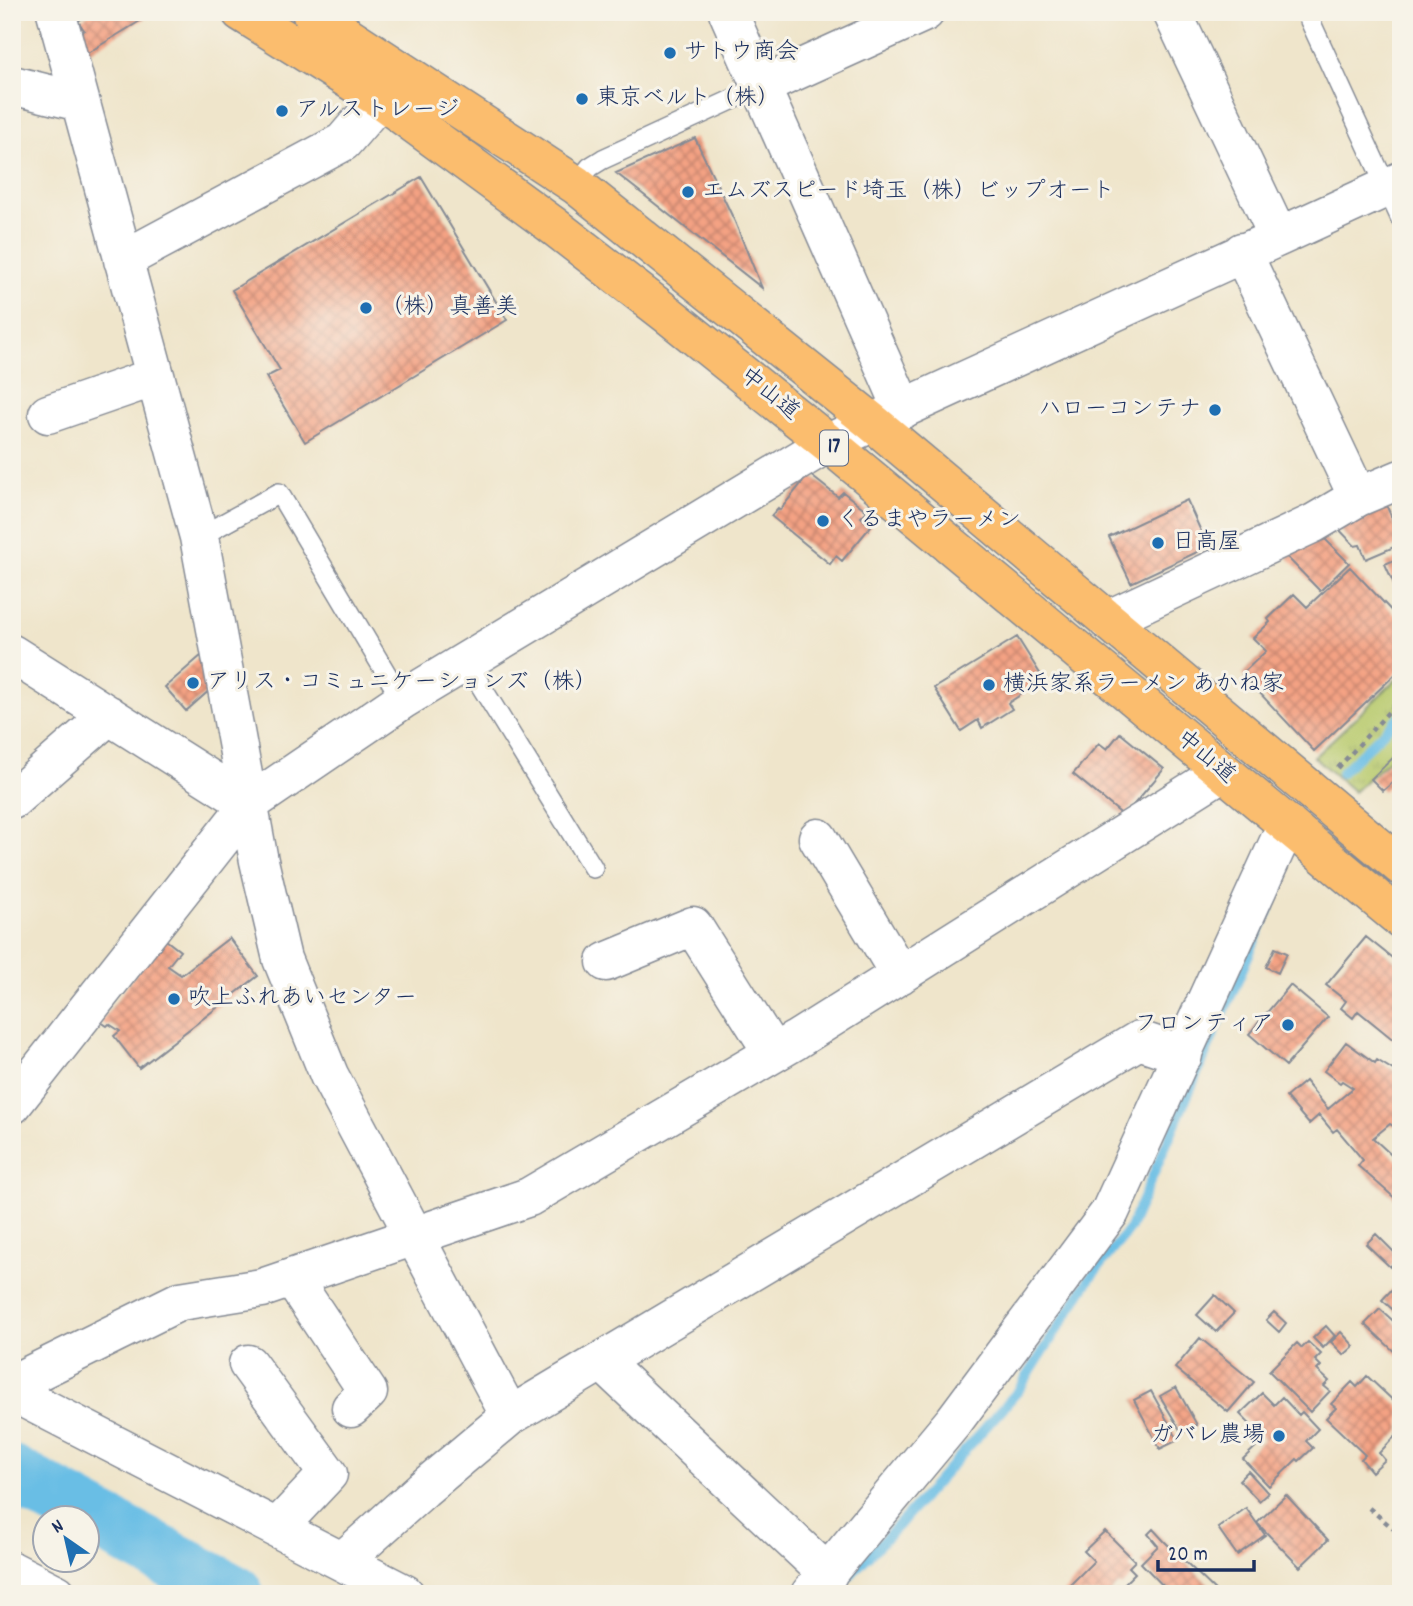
<svg xmlns="http://www.w3.org/2000/svg" width="1413" height="1606" font-family="Dekko,'Klee One',sans-serif">
	<defs>
		<pattern id="grass-tufts" width="24" height="20" patternUnits="userSpaceOnUse" patternTransform="scale(1.75)"><rect width="24" height="20" fill="#b9cb6f"/><path d="M3 7l-1-3M5 7V3M7 7l1-3M15 17l-1-3M17 17v-4M19 17l1-3" fill="none" stroke="#9eaf63"/></pattern>
		<pattern id="building-cross-hatch" width="8" height="8" patternUnits="userSpaceOnUse" patternTransform="scale(1.75)"><rect width="8" height="8" fill="#f4a283"/><path d="M0 0l8 8M0 8l8-8" fill="none" stroke="#c5846e"/></pattern>
	</defs>
	<rect width="100%" height="100%" fill="#f7f3e8"/>
	<filter id="ink" filterUnits="userSpaceOnUse"><feTurbulence type="fractalNoise" baseFrequency=".0143" numOctaves="2"/><feDisplacementMap in="SourceGraphic" scale="14" xChannelSelector="R" yChannelSelector="G"/><feConvolveMatrix kernelMatrix="1 2 1 2 8 2 1 2 1" color-interpolation-filters="sRGB"/></filter>
	<filter id="wash" filterUnits="userSpaceOnUse"><feTurbulence type="fractalNoise" baseFrequency=".00686" numOctaves="4" result="noise"/><feDisplacementMap in="SourceGraphic" scale="28" xChannelSelector="R" yChannelSelector="G"/><feGaussianBlur stdDeviation="1.57" result="paint"/><feColorMatrix in="noise" values="0 0 0 0 0 0 0 0 0 0 0 0 0 0 0 0 0 1.4 0 .05"/><feComposite in="paint" operator="in"/></filter>
	<g filter="url(#wash)">
		<rect width="100%" height="100%" fill="#efe5cb"/>
		<path fill="url(#grass-tufts)" stroke="#6a7d66" stroke-width="2" d="M 1401,675 L 1401,748 L 1354,792 L 1314,757 Z"/>
		<g fill="none" stroke-linecap="round" stroke-linejoin="round">
			<path stroke="#69bee5" stroke-width="10" d="M 1341,773 L 1401,715
				M 849,1576 L 905,1518 L 1018,1391 L 1090,1278 L 1130,1228 L 1269,908"/>
			<path stroke="#69bee5" stroke-width="58" d="M 12,1474 L 235,1594"/>
		</g>
		<g id="blocks">
			<path fill="url(#building-cross-hatch)" d="M 93,12 L 141,12 L 145,18 L 86,54 L 75,36 L 84,30 L 78,21 Z
				M 695,138 L 735,222 L 762,288 L 616,173 Z
				M 421,177 L 507,320 L 305,442 L 266,377 L 280,370 L 232,290 Z
				M 809,474 L 838,497 L 843,492 L 867,511 L 861,517 L 871,526 L 842,561 L 836,556 L 830,564 L 771,516 L 778,508 L 780,510 Z
				M 1187,500 L 1208,547 L 1131,583 L 1109,537 Z
				M 1385,502 L 1401,539 L 1401,544 L 1366,559 L 1360,545 L 1355,546 L 1334,524 Z
				M 1319,533 L 1349,563 L 1320,591 L 1287,557 L 1309,536 Z
				M 1401,557 L 1401,587 L 1398,582 L 1394,584 L 1385,564 Z
				M 1350,567 L 1401,621 L 1401,669 L 1314,751 L 1242,674 L 1266,651 L 1253,638 L 1270,622 L 1268,619 L 1294,594 L 1307,607 Z
				M 1017,637 L 1044,680 L 1008,703 L 1012,709 L 982,728 L 978,720 L 961,731 L 934,688 Z
				M 202,655 L 221,680 L 186,711 L 165,687 Z
				M 1120,733 L 1164,769 L 1124,816 L 1073,774 L 1099,743 L 1107,749 Z
				M 1401,750 L 1401,775 L 1383,791 L 1371,779 Z
				M 162,937 L 180,951 L 168,966 L 181,975 L 229,938 L 258,976 L 139,1068 L 114,1036 L 120,1031 L 109,1024 L 107,1026 L 101,1022 Z
				M 1366,937 L 1401,965 L 1401,1046 L 1358,1011 L 1353,1018 L 1341,1008 L 1346,1001 L 1326,985 Z
				M 1275,948 L 1287,953 L 1278,973 L 1266,967 Z
				M 1290,985 L 1328,1017 L 1286,1066 L 1249,1034 Z
				M 1346,1042 L 1375,1063 L 1377,1060 L 1401,1075 L 1401,1120 L 1393,1126 L 1390,1124 L 1373,1138 L 1401,1164 L 1401,1199 L 1399,1197 L 1397,1200 L 1358,1166 L 1363,1160 L 1337,1129 L 1333,1132 L 1319,1115 L 1309,1124 L 1286,1097 L 1305,1081 L 1328,1109 L 1353,1088 L 1342,1081 L 1340,1083 L 1324,1071 Z
				M 1376,1234 L 1399,1257 L 1390,1267 L 1366,1244 Z
				M 1398,1283 L 1401,1286 L 1401,1317 L 1382,1300 Z
				M 1215,1295 L 1234,1313 L 1216,1332 L 1197,1315 Z
				M 1380,1309 L 1401,1328 L 1401,1358 L 1365,1324 Z
				M 1274,1312 L 1286,1323 L 1279,1332 L 1266,1320 Z
				M 1326,1326 L 1335,1336 L 1323,1348 L 1313,1338 Z
				M 1341,1332 L 1354,1346 L 1344,1355 L 1331,1342 Z
				M 1200,1338 L 1254,1382 L 1228,1412 L 1175,1368 Z
				M 1308,1342 L 1321,1354 L 1315,1360 L 1321,1366 L 1317,1370 L 1329,1381 L 1324,1386 L 1330,1391 L 1310,1412 L 1269,1371 L 1297,1343 L 1302,1348 Z
				M 1367,1376 L 1401,1408 L 1401,1430 L 1379,1453 L 1385,1460 L 1372,1472 L 1361,1459 L 1365,1455 L 1326,1418 L 1336,1408 L 1331,1404 L 1352,1382 L 1357,1387 Z
				M 1176,1387 L 1197,1425 L 1182,1433 L 1160,1396 Z
				M 1151,1391 L 1178,1440 L 1160,1449 L 1134,1400 Z
				M 1262,1393 L 1274,1405 L 1282,1397 L 1299,1415 L 1302,1412 L 1318,1429 L 1306,1441 L 1313,1448 L 1299,1461 L 1297,1459 L 1269,1486 L 1243,1459 L 1264,1439 L 1240,1414 Z
				M 1248,1471 L 1268,1493 L 1259,1501 L 1239,1480 Z
				M 1286,1495 L 1328,1540 L 1300,1567 L 1257,1523 Z
				M 1246,1508 L 1265,1535 L 1237,1555 L 1218,1528 Z
				M 1153,1529 L 1164,1541 L 1219,1594 L 1171,1594 L 1141,1563 L 1158,1546 L 1148,1534 Z
				M 1105,1531 L 1135,1561 L 1129,1567 L 1135,1573 L 1121,1587 L 1118,1585 L 1109,1594 L 1065,1594 L 1063,1592 L 1094,1561 L 1084,1551 Z"/>
		</g>
	</g>
	<g filter="url(#ink)">
		<use href="#blocks" fill-opacity="0" stroke="#858a94" stroke-width="2"/>
		<g fill="none" stroke-linecap="round" stroke-linejoin="round">
			<g stroke="#858a94" stroke-width="22">
				<path id="lane" d="M 1306,12 L 1401,219
					M 576,185 L 590,167 L 603,159 L 762,86
					M 199,537 L 279,493 L 402,700
					M 465,660 L 593,868"/>
			</g>
			<g stroke="#858a94" stroke-width="41">
				<path id="street" d="M 56,12 L 199,537 L 259,861 L 282,959 L 329,1075 L 510,1416
					M 728,12 L 903,409
					M 1172,12 L 1278,236
					M 12,85 L 80,102
					M 762,86 L 925,12
					M 1242,252 L 1358,497
					M 123,260 L 343,142 L 380,99
					M 48,414 L 155,377
					M 1107,620 L 1314,523 L 1358,497 L 1401,479
					M 12,654 L 249,804
					M 12,800 L 109,715
					M 818,838 L 900,975
					M 606,962 L 693,926 L 773,1053
					M 12,1105 L 249,804 L 402,700 L 828,443 L 1401,181
					M 292,1278 L 368,1392 L 351,1408
					M 602,1362 L 828,1574
					M 248,1364 L 328,1474 L 278,1527
					M 12,1384 L 180,1301 L 262,1288 L 529,1197 L 796,1040 L 1222,772
					M 12,1392 L 405,1594
					M 344,1560 L 423,1489 L 510,1416 L 1139,1040 L 1183,1055
					M 12,1571 L 57,1594
					M 810,1594 L 954,1421 L 1110,1212 L 1287,824"/>
			</g>
			<g stroke="#858a94" stroke-width="41">
				<path id="highway" d="M 241,12 L 380,99 L 551,224 L 671,317 L 828,443 L 1401,919
					M 311,12 L 576,185 L 872,422 L 1401,866"/>
			</g>
			<path stroke="#858a94" stroke-width="4.5" stroke-dasharray="5 5" stroke-linecap="butt" d="M 1338,768 L 1401,698
				M 1369,1508 L 1401,1535"/>
			<use href="#lane" stroke="#fff" stroke-width="19"/>
			<use href="#street" stroke="#fff" stroke-width="38"/>
			<use href="#highway" stroke="#fbbd6e" stroke-width="38"/>
		</g>
	</g>
	<g fill="#1f6fb2" stroke="#f7f3e8" stroke-width="2.5">
		<circle cx="670" cy="53" r="7"/>
		<circle cx="582" cy="99" r="7"/>
		<circle cx="282" cy="111" r="7"/>
		<circle cx="688" cy="192" r="7"/>
		<circle cx="366" cy="308" r="7"/>
		<circle cx="1215" cy="410" r="7"/>
		<circle cx="823" cy="521" r="7"/>
		<circle cx="1158" cy="543" r="7"/>
		<circle cx="193" cy="683" r="7"/>
		<circle cx="989" cy="685" r="7"/>
		<circle cx="174" cy="999" r="7"/>
		<circle cx="1288" cy="1025" r="7"/>
		<circle cx="1279" cy="1436" r="7"/>
	</g>
	<g text-anchor="middle" dominant-baseline="central" stroke-width="6" stroke-linejoin="round" paint-order="stroke">
		<rect fill="#f7f3e8" stroke="#5d6a87" stroke-width="2" x="820" y="430.5" width="28" height="35" rx="5"/>
		<g font-size="21" font-weight="bold" fill="#1b2f5e">
			<text x="834" y="448">17</text>
		</g>
		<g font-size="23" fill="#1b2f5e" stroke="#f7f3e8" text-anchor="start">
			<text x="684" y="53">サトウ商会</text>
			<text x="596" y="99">東京ベルト（株）</text>
			<text x="296" y="111">アルストレージ</text>
			<text x="702" y="192">エムズスピード埼玉（株）ビップオート</text>
			<text x="380" y="308">（株）真善美</text>
			<text x="1201" y="410" text-anchor="end">ハローコンテナ</text>
			<text x="837" y="521">くるまやラーメン</text>
			<text x="1172" y="543">日高屋</text>
			<text x="207" y="683">アリス・コミュニケーションズ（株）</text>
			<text x="1003" y="685">横浜家系ラーメン あかね家</text>
			<text x="188" y="999">吹上ふれあいセンター</text>
			<text x="1274" y="1025" text-anchor="end">フロンティア</text>
			<text x="1265" y="1436" text-anchor="end">ガバレ農場</text>
		</g>
		<g font-size="23" fill="#1b2f5e" stroke="#f7f3e8">
			<text transform="translate(769 395) rotate(39)">中山道</text>
			<text transform="translate(1205 758) rotate(40)">中山道</text>
		</g>
	</g>
	<rect width="1413" height="1606" fill="none" stroke="#f7f3e8" stroke-width="42"/>
	<g transform="translate(66 1539) rotate(326)"><circle r="33" fill="#f7f3e8" stroke="#9fa5b1" stroke-width="2"/>
	<path d="M0-5L12 26L0 18L-12 26Z" fill="#1f6fb2"/>
	<text y="-10" font-size="19" font-weight="bold" text-anchor="middle" fill="#1b2f5e">N</text>
	</g>
	<path d="M1158 1560v10h96v-10" fill="none" stroke="#1b2f5e" stroke-width="3.5"/>
	<text x="1168" y="1560" font-size="21" fill="#1b2f5e" stroke="#f7f3e8" stroke-width="5" paint-order="stroke">20 m</text>
</svg>
